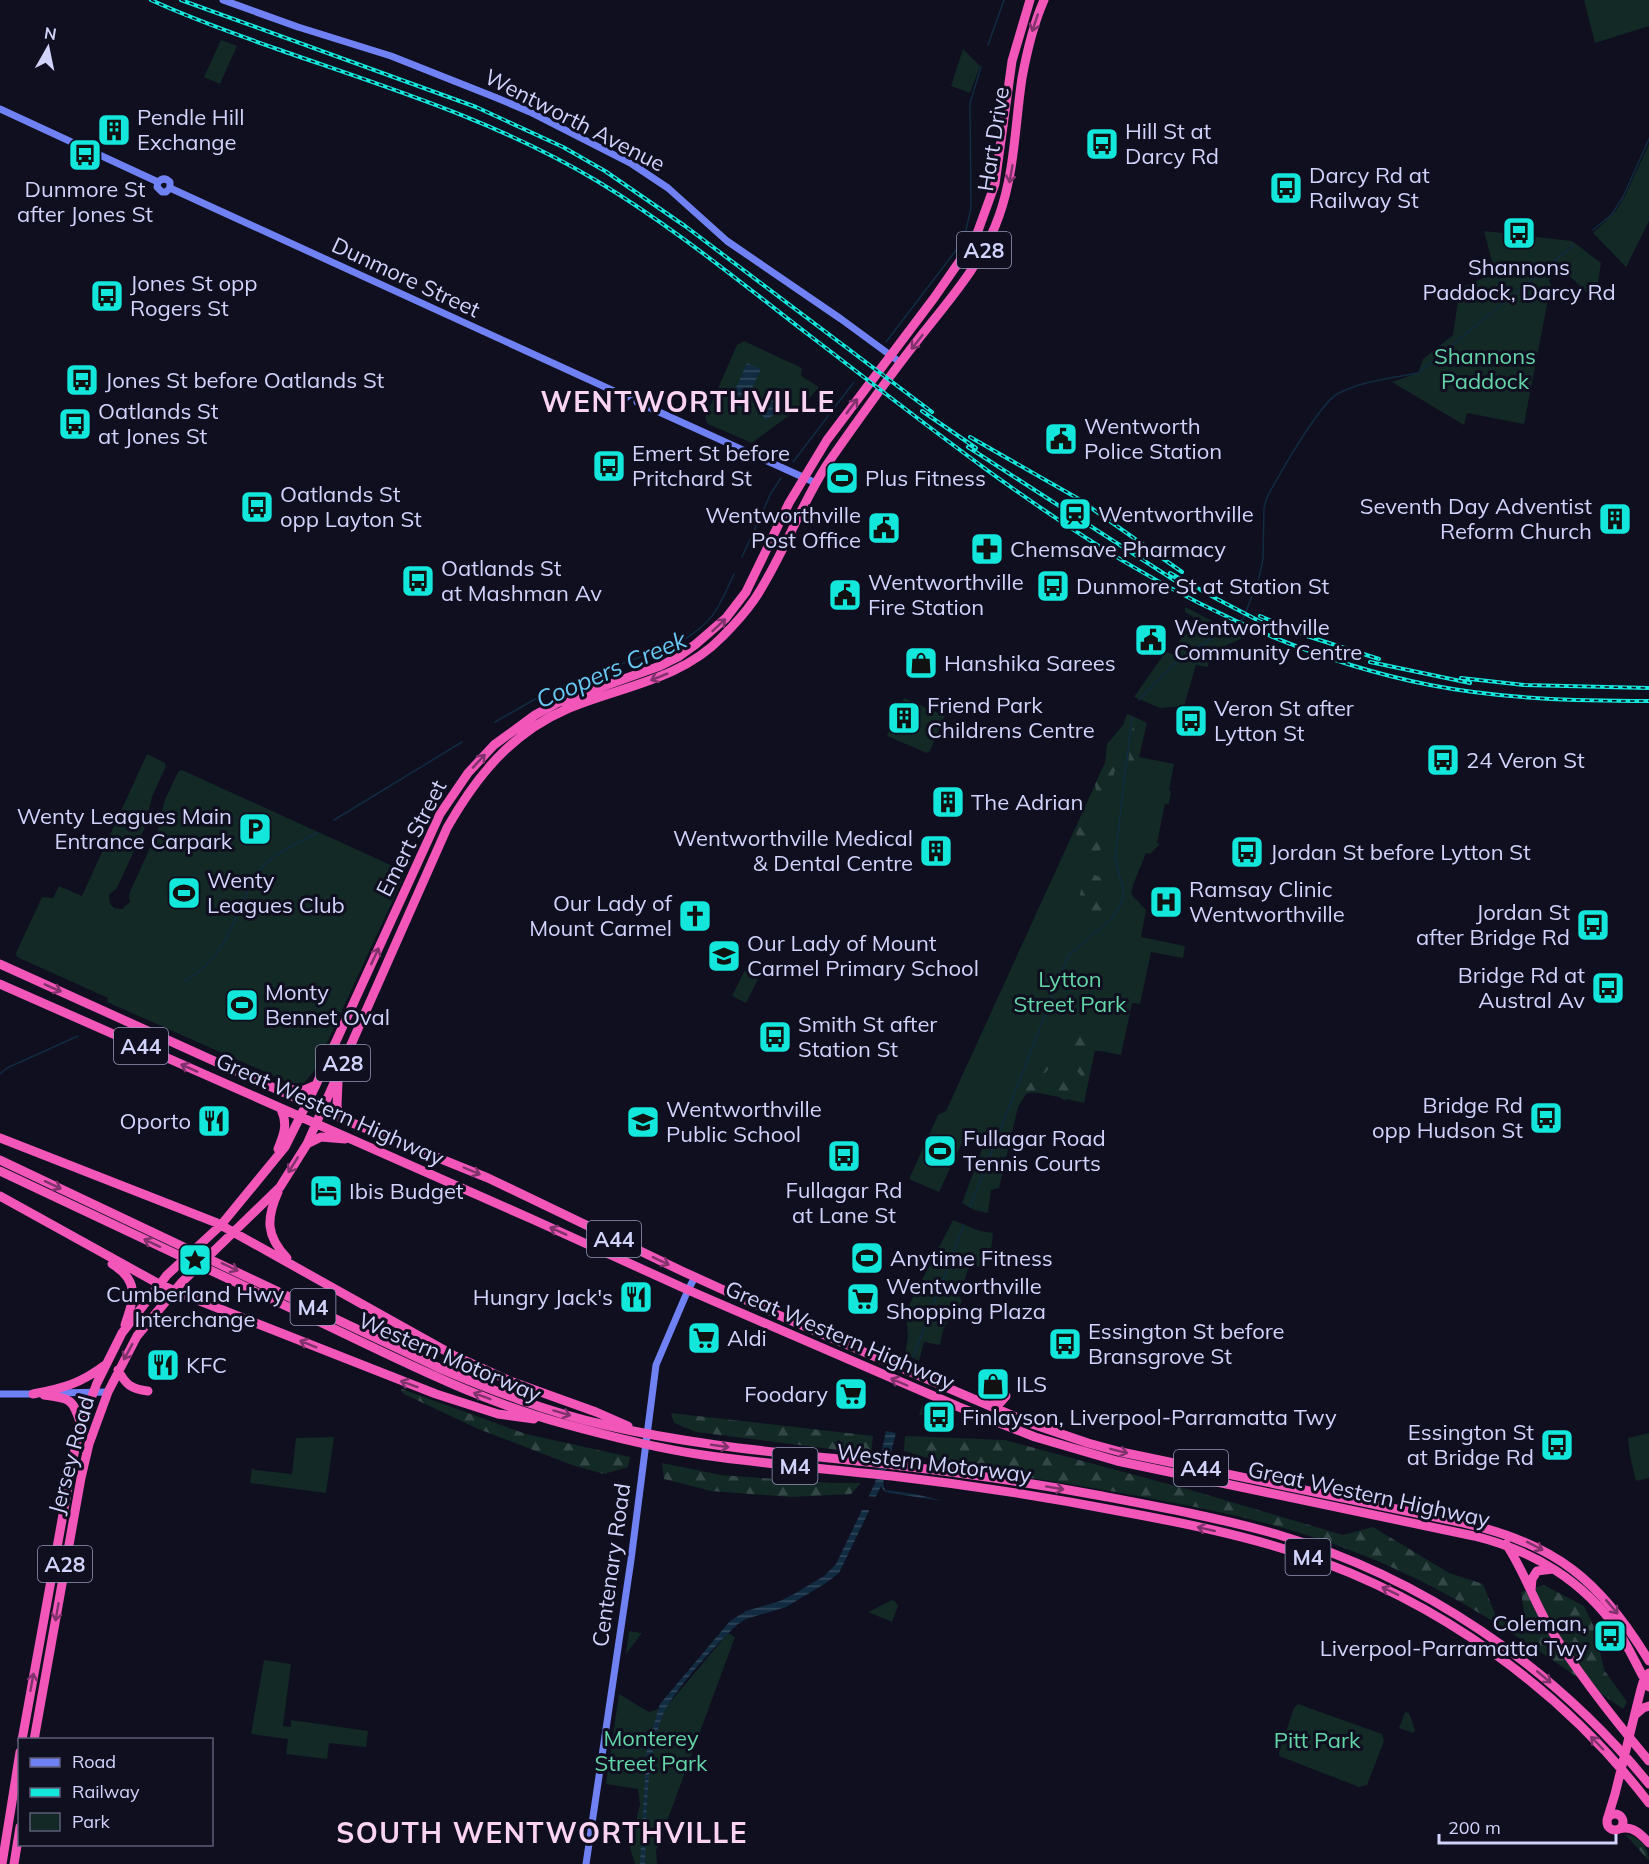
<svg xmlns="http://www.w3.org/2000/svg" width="1649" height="1864" font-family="Mulish,sans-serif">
	<defs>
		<pattern id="forest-firs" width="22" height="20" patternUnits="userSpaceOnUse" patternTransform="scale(1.5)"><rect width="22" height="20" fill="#122925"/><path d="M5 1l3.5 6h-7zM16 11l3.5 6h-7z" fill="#334746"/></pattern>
		<pattern id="water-rules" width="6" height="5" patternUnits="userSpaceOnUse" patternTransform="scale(1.5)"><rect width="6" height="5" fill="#112b41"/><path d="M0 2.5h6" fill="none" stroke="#33495d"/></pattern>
	</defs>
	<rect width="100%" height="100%" fill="#0f0f20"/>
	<path fill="#122925" d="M 1584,0 L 1649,0 L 1649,26 L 1595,43 Z
		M 221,40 L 237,46 L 220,84 L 204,77 Z
		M 963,49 L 980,66 L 970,93 L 951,86 Z
		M 1649,144 L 1649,221 L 1626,267 L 1593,233 L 1616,211 L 1624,198 Z
		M 1484,231 L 1572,241 L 1601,263 L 1595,300 L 1563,270 L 1551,274 L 1549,282 L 1551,284 L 1524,424 L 1467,413 L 1464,425 L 1392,382 L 1418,373 L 1423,359 L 1453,335 L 1460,288 L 1495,273 Z
		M 744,341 L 802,368 L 801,376 L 819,387 L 803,405 L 752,443 L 708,424 L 705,418 L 737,345 Z
		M 1185,607 L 1224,627 L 1231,622 L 1243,627 L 1241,639 L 1211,652 L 1208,667 L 1196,665 L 1184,706 L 1160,708 L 1134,697 L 1162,657 L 1167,652 L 1172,654 L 1184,633 L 1194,637 L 1203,623 L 1185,612 Z
		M 904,698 L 945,716 L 930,751 L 927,753 L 887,736 Z
		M 1127,714 L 1147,723 L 1139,757 L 1174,764 L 1169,790 L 1171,791 L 1169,804 L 1165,804 L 1157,843 L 1160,844 L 1150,854 L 1146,853 L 1133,885 L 1131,894 L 1146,910 L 1141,937 L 1185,946 L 1183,958 L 1151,952 L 1140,1004 L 1132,1003 L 1121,1055 L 1095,1050 L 1084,1103 L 1031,1091 L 1026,1094 L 1018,1107 L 999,1188 L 991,1190 L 988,1213 L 974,1210 L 962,1203 L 986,1139 L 967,1132 L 939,1192 L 909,1179 L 938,1115 L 946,1111 L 1105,763 L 1107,744 L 1123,725 Z
		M 147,754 L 165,763 L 166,766 L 152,797 L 145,827 L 117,888 L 109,895 L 110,904 L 114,908 L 122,909 L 130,902 L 129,894 L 158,830 L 164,802 L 178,772 L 182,770 L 406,872 L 314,1071 L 304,1083 L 290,1083 L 107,1002 L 108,998 L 17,957 L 16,953 L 42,897 L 53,898 L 59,886 L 82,896 Z
		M 745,970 L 759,977 L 746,1003 L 732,996 Z
		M 953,1220 L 980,1231 L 993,1233 L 990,1259 L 979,1267 L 970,1264 L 959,1296 L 962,1301 L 958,1308 L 958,1314 C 945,1318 942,1333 940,1345 L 924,1342 L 919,1361 L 905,1354 L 908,1338 L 906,1311 Z
		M 922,1405 L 943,1414 L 954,1416 L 919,1415 Z
		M 1649,1433 L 1649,1478 L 1636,1481 L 1630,1456 L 1628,1438 Z
		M 334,1437 L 326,1493 L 250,1483 L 252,1468 L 255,1470 L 292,1474 L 296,1438 Z
		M 892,1600 L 895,1601 L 898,1606 L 892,1622 L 868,1612 Z
		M 629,1631 L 642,1633 L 626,1654 Z
		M 728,1633 L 735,1637 L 656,1851 L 657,1864 L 635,1864 L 630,1848 L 640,1804 L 638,1789 L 606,1784 L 619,1694 L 649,1712 L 667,1706 Z
		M 264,1660 L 291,1664 L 283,1726 L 291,1727 L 291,1720 L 368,1731 L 366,1747 L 329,1743 L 327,1759 L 286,1754 L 288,1739 L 251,1734 Z
		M 1298,1704 L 1382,1734 L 1384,1741 L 1367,1785 L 1359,1787 L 1279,1756 L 1279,1752 L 1294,1708 Z
		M 1405,1712 L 1409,1713 L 1415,1730 L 1414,1733 L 1399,1728 Z"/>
	<path fill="url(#forest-firs)" d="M 1134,717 L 1141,720 L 1146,726 L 1144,733 L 1138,733 L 1133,783 L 1126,779 Z
		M 1112,761 L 1116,766 L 1108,797 L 1100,797 L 1097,795 L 1095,784 L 1105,763 Z
		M 1085,820 L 1088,821 L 1090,829 L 1088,836 L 1101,845 L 1098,864 L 1092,866 L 1088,863 L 1091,850 L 1088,849 L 1087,856 L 1078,854 L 1081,845 C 1074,836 1076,831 1080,821 Z
		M 1089,866 L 1095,870 L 1095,875 L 1100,877 L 1104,885 L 1102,888 L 1107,894 L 1107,899 L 1113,901 L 1112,904 L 1107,905 C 1099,922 1093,916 1077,913 L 1076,911 L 1083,882 L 1085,881 L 1082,872 Z
		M 1086,1029 L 1100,1043 L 1100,1051 L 1091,1051 L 1085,1046 L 1081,1054 L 1092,1061 L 1088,1082 L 1085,1084 L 1083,1083 L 1084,1079 L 1077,1071 L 1070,1075 L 1068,1080 L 1072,1086 L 1065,1101 L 1061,1098 L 1060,1094 C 1048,1098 1037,1089 1026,1094 L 1025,1091 L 1037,1073 L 1042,1075 L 1043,1083 L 1049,1088 L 1057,1087 L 1061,1071 L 1064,1070 L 1063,1064 L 1070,1062 L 1072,1051 L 1069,1045 L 1078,1033 Z
		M 1050,1053 L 1058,1055 L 1056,1061 L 1045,1073 L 1041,1073 L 1039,1070 Z
		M 402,1389 L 526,1434 L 630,1457 L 628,1467 L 604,1474 L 572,1465 L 476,1428 L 404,1394 L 401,1391 Z
		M 671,1413 L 873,1436 L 871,1454 L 696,1432 L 674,1423 Z
		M 905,1436 L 1005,1440 L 1194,1491 L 1343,1535 L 1373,1527 L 1449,1573 L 1483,1584 L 1495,1614 L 1527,1632 L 1521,1592 L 1544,1585 L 1584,1606 L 1595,1629 L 1604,1670 L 1627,1702 L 1623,1709 C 1553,1660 1482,1609 1404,1573 C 1351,1548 1293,1529 1237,1516 C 1175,1502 1112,1491 1050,1481 C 1001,1473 951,1466 904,1451 Z
		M 662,1463 L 721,1475 L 831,1483 L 861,1483 L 851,1494 L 791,1497 L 711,1491 L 664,1479 Z
		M 1626,1835 C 1639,1836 1649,1848 1649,1861 Z"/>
	<path fill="url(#water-rules)" d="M 747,363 L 761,369 L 742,409 L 729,403 Z
		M 776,397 L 784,407 L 766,420 L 758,410 Z
		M 886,1431 L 896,1433 L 883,1483 L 885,1490 L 915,1494 L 943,1501 L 890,1493 L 884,1491 L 881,1486 L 839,1573 L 826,1583 L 786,1607 L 746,1619 L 738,1624 C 718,1642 671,1693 662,1717 C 645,1763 647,1816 645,1864 L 640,1864 L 647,1746 L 660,1704 L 730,1621 L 746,1611 L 780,1601 L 794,1594 L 824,1576 L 836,1564 L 875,1483 Z"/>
	<path fill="#0f0f20" d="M 865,1496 L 880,1497 L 874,1510 L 858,1510 L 863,1500 L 866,1500 L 864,1499 Z"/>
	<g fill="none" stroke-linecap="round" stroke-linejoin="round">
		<path stroke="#112b41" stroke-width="1.5" d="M 988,45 L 1004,0
			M 1593,230 L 1612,214 L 1623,197 L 1649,139
			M 886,342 L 957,249 L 966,230 L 971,208 L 970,103 L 981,67
			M 793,462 L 854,382
			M 742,557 L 771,493 L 781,478
			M 1139,700 L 1180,658 L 1243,619 L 1259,578 L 1263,559 L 1264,508 L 1267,497 C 1279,475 1318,406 1337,394 C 1361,381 1392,378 1418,373 L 1574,245
			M 495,722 L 551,690 L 678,643 C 713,623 718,610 734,574
			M 334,820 L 462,742
			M 185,981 C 220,961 228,935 244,900 C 248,890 252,879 259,871 C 274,853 296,844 317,833
			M 0,1074 L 7,1068 L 78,1036
			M 970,1207 L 1068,956 L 1111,919 L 1120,906 L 1123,896 L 1123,888 L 1115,858 L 1132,716
			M 913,1357 L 964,1225"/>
		<path stroke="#7081f3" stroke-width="7" d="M 223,0 L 298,27 L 391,56 L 497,98 L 530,112 L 632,164 L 668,188 L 727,241 L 841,319 L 901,363
			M 0,109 L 158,182
			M 158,182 L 157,187 L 162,192 L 166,192 L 170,188
			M 158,182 C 162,178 166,178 170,182 L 170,188
			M 170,188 L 627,397
			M 627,397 L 631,394 L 635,394 L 638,398 L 637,402
			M 637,402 L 816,483
			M 54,1393 L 108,1392
			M 0,1394 L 36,1394
			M 586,1864 L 631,1560 L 656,1365 L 688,1290 L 695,1277"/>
		<path stroke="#f156b8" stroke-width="9" d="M 0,964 L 340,1118 L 488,1178 L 684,1272 L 794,1322 L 1032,1424 L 1088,1443 L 1121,1452 L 1464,1523 C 1556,1544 1601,1581 1649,1661
			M 0,984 L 534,1220 L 688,1290 L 959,1407 L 1035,1437 L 1117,1461 L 1474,1536 C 1532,1550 1584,1581 1618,1631 C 1630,1649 1638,1669 1649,1687
			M 338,1082 L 337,1106 L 340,1118
			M 281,1088 L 302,1091 L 316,1085
			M 0,1138 L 217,1223 L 453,1355 L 510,1381 L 596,1412 L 628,1426
			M 307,1144 L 321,1137 L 345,1139
			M 278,1149 C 284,1134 288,1124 281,1109
			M 0,1160 L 437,1367 C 491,1390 547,1412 605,1425 C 700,1447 797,1454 893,1465 C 963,1473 1033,1483 1102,1496 C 1160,1507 1219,1518 1276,1534 C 1422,1577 1553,1666 1649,1784
			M 0,1171 C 101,1219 202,1266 303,1314 C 388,1354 471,1398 561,1423 C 608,1436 655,1448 703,1455 C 765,1464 829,1469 892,1476 C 970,1485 1047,1497 1124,1512 C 1183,1523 1243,1535 1300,1554 C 1437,1600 1561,1688 1649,1803
			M 278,1192 C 266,1219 266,1236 287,1258
			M 0,1196 L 159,1284 L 182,1294 L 436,1394 L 498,1414 L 534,1419
			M 112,1264 C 140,1281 134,1298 125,1325
			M 118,1370 C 126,1385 131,1389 148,1391
			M 33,1394 C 63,1388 80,1384 105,1365
			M 44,1395 C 71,1398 73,1399 81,1425
			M 989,1405 L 999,1404 L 1006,1396
			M 1506,1544 C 1523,1569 1533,1599 1548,1625 C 1578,1674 1612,1717 1649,1761
			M 1531,1590 L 1532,1579 L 1537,1571 L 1553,1569
			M 1636,1714 L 1643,1708 L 1649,1706
			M 22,1740 L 74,1454 L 81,1425 L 97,1383 L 122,1333 L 167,1275 L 221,1225 L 285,1147 L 316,1085 L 440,814 L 468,773 L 494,745 L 535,715 L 557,703 L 660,666 L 678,657 L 696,644 L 726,618 L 746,592 L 789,503 L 827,440 L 934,298 L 975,239 L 995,184 L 1012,61 L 1030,0
			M 34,1740 L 81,1478 L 89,1444 L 108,1392 L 137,1336 L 182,1282 L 280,1187 L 307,1144 L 447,828 C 476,777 511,733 567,709 C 619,687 681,680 722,637 C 733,626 745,613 754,600 C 783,557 799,507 828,463 C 858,420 888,378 920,337 C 950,299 983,262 999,216 C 1015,171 1015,124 1022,78 C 1027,51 1033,25 1044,0
			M1607 1822a8 8 0 1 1 16 0a8 8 0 1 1-16 0Z
			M 1607,1820 L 1615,1794 L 1641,1689 L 1644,1679 L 1649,1673
			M 1619,1829 C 1632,1825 1641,1834 1649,1843
			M 2,1864 L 20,1752
			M 14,1864 L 20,1827"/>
		<g stroke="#13e6db" stroke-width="4">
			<path id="rail" d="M 151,0 C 192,19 235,34 277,49 C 386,87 497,121 597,181 C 672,226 740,282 809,335 C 1000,481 1187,637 1430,685 C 1502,699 1576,701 1649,701
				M 181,0 L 476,107 L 563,147 L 605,171 L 685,226 L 932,412
				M 922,411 L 976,448
				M 970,437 L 1077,498 L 1182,572
				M 968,447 L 1177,582
				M 1170,573 L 1217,599 L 1265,624
				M 1260,616 L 1307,636 L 1379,659
				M 1370,662 L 1470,683
				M 1461,678 L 1524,685 L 1649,688"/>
		</g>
		<use href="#rail" stroke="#0f0f20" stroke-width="1.5" stroke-dasharray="4.5" stroke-linecap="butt"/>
	</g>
	<defs><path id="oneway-shaft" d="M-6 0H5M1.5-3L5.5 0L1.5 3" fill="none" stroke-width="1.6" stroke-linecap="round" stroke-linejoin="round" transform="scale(1.5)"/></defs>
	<g stroke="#80326c">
		<use href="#oneway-shaft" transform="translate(1035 23) rotate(108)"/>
		<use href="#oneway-shaft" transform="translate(1011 174) rotate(100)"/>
		<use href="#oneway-shaft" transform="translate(917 342) rotate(128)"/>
		<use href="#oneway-shaft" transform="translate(852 406) rotate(-53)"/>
		<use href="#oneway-shaft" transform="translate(719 625) rotate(-43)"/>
		<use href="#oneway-shaft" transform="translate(659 677) rotate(158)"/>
		<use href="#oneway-shaft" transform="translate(479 761) rotate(-47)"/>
		<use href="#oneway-shaft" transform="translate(375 956) rotate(-65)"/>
		<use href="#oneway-shaft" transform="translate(53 988) rotate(24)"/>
		<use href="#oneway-shaft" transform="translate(189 1068) rotate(-156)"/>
		<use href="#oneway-shaft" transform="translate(293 1165) rotate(122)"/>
		<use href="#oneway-shaft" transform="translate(472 1171) rotate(23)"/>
		<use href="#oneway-shaft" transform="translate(53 1185) rotate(25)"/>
		<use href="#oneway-shaft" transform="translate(558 1231) rotate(-156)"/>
		<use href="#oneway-shaft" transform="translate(152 1243) rotate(-155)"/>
		<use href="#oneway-shaft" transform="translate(661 1261) rotate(26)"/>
		<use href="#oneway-shaft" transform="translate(230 1267) rotate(26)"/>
		<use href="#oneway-shaft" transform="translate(308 1344) rotate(-158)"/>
		<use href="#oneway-shaft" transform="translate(128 1352) rotate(119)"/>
		<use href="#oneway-shaft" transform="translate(899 1382) rotate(-157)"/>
		<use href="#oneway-shaft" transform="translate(409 1384) rotate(-160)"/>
		<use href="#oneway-shaft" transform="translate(482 1396) rotate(-159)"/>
		<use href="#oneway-shaft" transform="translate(562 1413) rotate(17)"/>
		<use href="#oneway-shaft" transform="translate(720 1446) rotate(8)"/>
		<use href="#oneway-shaft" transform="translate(1119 1451) rotate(14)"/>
		<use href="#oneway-shaft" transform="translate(1055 1488) rotate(10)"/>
		<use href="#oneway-shaft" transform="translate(1206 1529) rotate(-167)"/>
		<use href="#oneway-shaft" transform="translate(1535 1546) rotate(27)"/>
		<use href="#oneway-shaft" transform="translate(1390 1591) rotate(-154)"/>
		<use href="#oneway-shaft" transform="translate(1612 1607) rotate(50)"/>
		<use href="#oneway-shaft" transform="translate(57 1612) rotate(100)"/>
		<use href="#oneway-shaft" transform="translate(1544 1677) rotate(40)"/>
		<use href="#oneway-shaft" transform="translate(32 1682) rotate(-80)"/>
		<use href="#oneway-shaft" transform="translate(1597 1743) rotate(-134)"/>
	</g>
	<defs>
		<g id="building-square" transform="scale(1.725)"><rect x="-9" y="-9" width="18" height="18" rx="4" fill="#13e6db" stroke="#0f0f20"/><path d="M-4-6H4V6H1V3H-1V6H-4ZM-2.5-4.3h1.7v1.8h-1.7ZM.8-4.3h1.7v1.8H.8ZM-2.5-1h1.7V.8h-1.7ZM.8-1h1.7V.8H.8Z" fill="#111"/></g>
		<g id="bus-square" transform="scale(1.725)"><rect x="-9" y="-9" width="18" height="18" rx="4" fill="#13e6db" stroke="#0f0f20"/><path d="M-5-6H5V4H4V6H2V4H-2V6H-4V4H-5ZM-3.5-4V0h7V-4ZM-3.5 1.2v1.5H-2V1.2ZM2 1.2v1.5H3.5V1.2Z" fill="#111"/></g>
		<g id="civic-square" transform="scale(1.725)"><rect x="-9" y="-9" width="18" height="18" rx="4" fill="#13e6db" stroke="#0f0f20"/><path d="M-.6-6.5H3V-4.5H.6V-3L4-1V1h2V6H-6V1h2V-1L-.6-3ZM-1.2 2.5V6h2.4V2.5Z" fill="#111"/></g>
		<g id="stadium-square" transform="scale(1.725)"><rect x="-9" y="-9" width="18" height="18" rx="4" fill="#13e6db" stroke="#0f0f20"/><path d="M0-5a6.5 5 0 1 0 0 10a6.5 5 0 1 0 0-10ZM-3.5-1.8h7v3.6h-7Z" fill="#111"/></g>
		<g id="station-square" transform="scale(1.725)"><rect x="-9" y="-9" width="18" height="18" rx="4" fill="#13e6db" stroke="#0f0f20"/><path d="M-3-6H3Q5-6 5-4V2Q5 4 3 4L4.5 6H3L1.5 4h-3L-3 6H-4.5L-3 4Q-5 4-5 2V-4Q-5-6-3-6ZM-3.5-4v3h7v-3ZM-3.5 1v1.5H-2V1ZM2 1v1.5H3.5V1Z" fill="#111"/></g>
		<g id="pharmacy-square" transform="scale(1.725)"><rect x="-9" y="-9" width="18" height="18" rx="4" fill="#13e6db" stroke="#0f0f20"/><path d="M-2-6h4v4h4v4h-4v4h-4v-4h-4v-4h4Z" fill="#111"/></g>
		<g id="shop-square" transform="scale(1.725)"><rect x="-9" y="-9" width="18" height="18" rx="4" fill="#13e6db" stroke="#0f0f20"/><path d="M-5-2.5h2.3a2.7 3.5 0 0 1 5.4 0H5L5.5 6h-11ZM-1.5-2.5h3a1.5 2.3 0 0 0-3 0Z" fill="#111"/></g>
		<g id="parking-square" transform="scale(1.725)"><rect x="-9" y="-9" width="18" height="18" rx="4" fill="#13e6db" stroke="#0f0f20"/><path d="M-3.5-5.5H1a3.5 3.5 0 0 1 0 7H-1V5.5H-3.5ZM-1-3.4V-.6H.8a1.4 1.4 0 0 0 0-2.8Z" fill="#111"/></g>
		<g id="hospital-square" transform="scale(1.725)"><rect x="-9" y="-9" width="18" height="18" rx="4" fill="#13e6db" stroke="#0f0f20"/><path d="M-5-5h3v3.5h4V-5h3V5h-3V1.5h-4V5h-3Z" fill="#111"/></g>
		<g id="church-square" transform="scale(1.725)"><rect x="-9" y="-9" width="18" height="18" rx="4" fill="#13e6db" stroke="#0f0f20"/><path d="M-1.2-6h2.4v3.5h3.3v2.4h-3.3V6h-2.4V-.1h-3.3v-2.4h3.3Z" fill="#111"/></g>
		<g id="school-square" transform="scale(1.725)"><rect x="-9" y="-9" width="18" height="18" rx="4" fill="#13e6db" stroke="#0f0f20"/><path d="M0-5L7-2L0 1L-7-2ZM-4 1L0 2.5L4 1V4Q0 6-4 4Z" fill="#111"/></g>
		<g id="restaurant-square" transform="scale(1.725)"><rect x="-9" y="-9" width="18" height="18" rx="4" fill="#13e6db" stroke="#0f0f20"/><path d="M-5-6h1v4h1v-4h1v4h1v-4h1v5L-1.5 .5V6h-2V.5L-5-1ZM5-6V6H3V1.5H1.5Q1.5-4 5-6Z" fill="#111"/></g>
		<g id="hotel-square" transform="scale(1.725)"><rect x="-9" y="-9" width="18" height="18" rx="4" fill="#13e6db" stroke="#0f0f20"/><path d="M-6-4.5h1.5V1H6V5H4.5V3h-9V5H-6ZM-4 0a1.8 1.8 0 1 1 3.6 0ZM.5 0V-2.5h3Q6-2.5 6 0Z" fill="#111"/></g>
		<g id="sight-square" transform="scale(1.725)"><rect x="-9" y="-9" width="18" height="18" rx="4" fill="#13e6db" stroke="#0f0f20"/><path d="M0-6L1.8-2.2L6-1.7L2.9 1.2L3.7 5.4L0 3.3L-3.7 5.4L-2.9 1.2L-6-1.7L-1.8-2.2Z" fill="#111"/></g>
		<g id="supermarket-square" transform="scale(1.725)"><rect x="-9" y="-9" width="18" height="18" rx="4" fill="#13e6db" stroke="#0f0f20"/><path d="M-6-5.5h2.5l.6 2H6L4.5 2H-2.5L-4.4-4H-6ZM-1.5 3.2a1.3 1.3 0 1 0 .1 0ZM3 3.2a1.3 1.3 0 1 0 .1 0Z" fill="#111"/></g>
	</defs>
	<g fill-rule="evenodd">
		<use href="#building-square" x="114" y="130"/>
		<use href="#bus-square" x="1102" y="144"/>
		<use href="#bus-square" x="85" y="155"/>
		<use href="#bus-square" x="1286" y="188"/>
		<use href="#bus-square" x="1519" y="233"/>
		<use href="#bus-square" x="107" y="296"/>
		<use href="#bus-square" x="82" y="380"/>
		<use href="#bus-square" x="75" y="424"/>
		<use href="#civic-square" x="1061" y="439"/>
		<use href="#bus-square" x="609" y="466"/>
		<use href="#stadium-square" x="842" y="478"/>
		<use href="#bus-square" x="257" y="507"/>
		<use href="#station-square" x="1075" y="514"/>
		<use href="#building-square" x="1615" y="519"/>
		<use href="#civic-square" x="884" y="528"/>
		<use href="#pharmacy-square" x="987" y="549"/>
		<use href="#bus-square" x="418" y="581"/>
		<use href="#bus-square" x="1053" y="586"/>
		<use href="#civic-square" x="845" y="595"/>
		<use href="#civic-square" x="1151" y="640"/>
		<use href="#shop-square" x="921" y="663"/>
		<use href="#building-square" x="904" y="718"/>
		<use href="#bus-square" x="1191" y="721"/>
		<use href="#bus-square" x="1443" y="760"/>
		<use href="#building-square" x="948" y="802"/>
		<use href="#parking-square" x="255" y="829"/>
		<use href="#building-square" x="936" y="851"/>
		<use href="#bus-square" x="1247" y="852"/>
		<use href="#stadium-square" x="184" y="893"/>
		<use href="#hospital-square" x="1166" y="902"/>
		<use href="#church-square" x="695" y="916"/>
		<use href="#bus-square" x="1593" y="925"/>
		<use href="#school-square" x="724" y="956"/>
		<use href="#bus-square" x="1608" y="988"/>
		<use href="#stadium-square" x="242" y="1005"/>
		<use href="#bus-square" x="775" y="1037"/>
		<use href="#bus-square" x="1546" y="1118"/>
		<use href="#restaurant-square" x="214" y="1121"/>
		<use href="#school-square" x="643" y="1122"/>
		<use href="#stadium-square" x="940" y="1151"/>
		<use href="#bus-square" x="844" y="1156"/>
		<use href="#hotel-square" x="326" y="1191"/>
		<use href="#stadium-square" x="867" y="1258"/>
		<use href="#sight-square" x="195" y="1260"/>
		<use href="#restaurant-square" x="636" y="1297"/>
		<use href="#supermarket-square" x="863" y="1299"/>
		<use href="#supermarket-square" x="704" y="1338"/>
		<use href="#bus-square" x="1065" y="1344"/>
		<use href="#restaurant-square" x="163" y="1365"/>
		<use href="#shop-square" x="993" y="1384"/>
		<use href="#supermarket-square" x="851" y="1394"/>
		<use href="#bus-square" x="939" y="1417"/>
		<use href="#bus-square" x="1557" y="1445"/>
		<use href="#bus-square" x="1610" y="1636"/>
	</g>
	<g text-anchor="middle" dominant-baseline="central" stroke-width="6" stroke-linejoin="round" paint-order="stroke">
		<g fill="#0f0f20" stroke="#9798b9" stroke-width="1.5">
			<rect x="957" y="232" width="54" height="36" rx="4.5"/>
			<rect x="114" y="1028" width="54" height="36" rx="4.5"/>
			<rect x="316" y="1045" width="54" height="36" rx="4.5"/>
			<rect x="587" y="1221" width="54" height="36" rx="4.5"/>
			<rect x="290.5" y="1289" width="45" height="36" rx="4.5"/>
			<rect x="772.5" y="1448" width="45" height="36" rx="4.5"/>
			<rect x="1174" y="1450" width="54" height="36" rx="4.5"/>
			<rect x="1285.5" y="1539" width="45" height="36" rx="4.5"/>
			<rect x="38" y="1546" width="54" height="36" rx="4.5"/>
		</g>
		<g font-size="21" font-weight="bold" fill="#d1d3fb">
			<text x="984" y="250">A28</text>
			<text x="141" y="1046">A44</text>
			<text x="343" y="1063">A28</text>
			<text x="614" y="1239">A44</text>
			<text x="313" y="1307">M4</text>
			<text x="795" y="1466">M4</text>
			<text x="1201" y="1468">A44</text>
			<text x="1308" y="1557">M4</text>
			<text x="65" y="1564">A28</text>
		</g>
		<g font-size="22" fill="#d1d3fb" stroke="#0f0f20" text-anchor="start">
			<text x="137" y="117">Pendle Hill<tspan x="137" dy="25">Exchange</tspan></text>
			<text x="1125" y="131">Hill St at<tspan x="1125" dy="25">Darcy Rd</tspan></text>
			<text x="1309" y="175">Darcy Rd at<tspan x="1309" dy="25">Railway St</tspan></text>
			<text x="85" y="189" text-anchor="middle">Dunmore St<tspan x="85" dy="25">after Jones St</tspan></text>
			<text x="1519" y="267" text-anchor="middle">Shannons<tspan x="1519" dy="25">Paddock, Darcy Rd</tspan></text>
			<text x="130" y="283">Jones St opp<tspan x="130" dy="25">Rogers St</tspan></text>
			<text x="105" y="380">Jones St before Oatlands St</text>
			<text x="98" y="411">Oatlands St<tspan x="98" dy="25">at Jones St</tspan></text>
			<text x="1084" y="426">Wentworth<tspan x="1084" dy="25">Police Station</tspan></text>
			<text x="632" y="453">Emert St before<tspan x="632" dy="25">Pritchard St</tspan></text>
			<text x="865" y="478">Plus Fitness</text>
			<text x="280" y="494">Oatlands St<tspan x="280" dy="25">opp Layton St</tspan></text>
			<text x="1592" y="506" text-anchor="end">Seventh Day Adventist<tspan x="1592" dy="25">Reform Church</tspan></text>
			<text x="1098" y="514">Wentworthville</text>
			<text x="861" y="515" text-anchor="end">Wentworthville<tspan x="861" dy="25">Post Office</tspan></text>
			<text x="1010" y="549">Chemsave Pharmacy</text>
			<text x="441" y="568">Oatlands St<tspan x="441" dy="25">at Mashman Av</tspan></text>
			<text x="868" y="582">Wentworthville<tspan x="868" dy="25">Fire Station</tspan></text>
			<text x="1076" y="586">Dunmore St at Station St</text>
			<text x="1174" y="627">Wentworthville<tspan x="1174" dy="25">Community Centre</tspan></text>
			<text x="944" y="663">Hanshika Sarees</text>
			<text x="927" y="705">Friend Park<tspan x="927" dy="25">Childrens Centre</tspan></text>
			<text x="1214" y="708">Veron St after<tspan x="1214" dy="25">Lytton St</tspan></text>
			<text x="1466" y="760">24 Veron St</text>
			<text x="971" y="802">The Adrian</text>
			<text x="232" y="816" text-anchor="end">Wenty Leagues Main<tspan x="232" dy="25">Entrance Carpark</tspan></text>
			<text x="913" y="838" text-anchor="end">Wentworthville Medical<tspan x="913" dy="25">&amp; Dental Centre</tspan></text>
			<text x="1270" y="852">Jordan St before Lytton St</text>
			<text x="207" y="880">Wenty<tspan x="207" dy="25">Leagues Club</tspan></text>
			<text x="1189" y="889">Ramsay Clinic<tspan x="1189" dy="25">Wentworthville</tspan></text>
			<text x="672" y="903" text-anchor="end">Our Lady of<tspan x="672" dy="25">Mount Carmel</tspan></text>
			<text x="1570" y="912" text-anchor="end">Jordan St<tspan x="1570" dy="25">after Bridge Rd</tspan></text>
			<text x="747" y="943">Our Lady of Mount<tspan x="747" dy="25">Carmel Primary School</tspan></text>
			<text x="1585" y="975" text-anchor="end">Bridge Rd at<tspan x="1585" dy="25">Austral Av</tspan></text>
			<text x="265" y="992">Monty<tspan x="265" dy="25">Bennet Oval</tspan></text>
			<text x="798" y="1024">Smith St after<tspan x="798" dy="25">Station St</tspan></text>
			<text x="1523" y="1105" text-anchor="end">Bridge Rd<tspan x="1523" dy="25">opp Hudson St</tspan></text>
			<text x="666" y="1109">Wentworthville<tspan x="666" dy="25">Public School</tspan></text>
			<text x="191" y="1121" text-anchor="end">Oporto</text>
			<text x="963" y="1138">Fullagar Road<tspan x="963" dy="25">Tennis Courts</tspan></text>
			<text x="844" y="1190" text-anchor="middle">Fullagar Rd<tspan x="844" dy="25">at Lane St</tspan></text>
			<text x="349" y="1191">Ibis Budget</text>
			<text x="890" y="1258">Anytime Fitness</text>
			<text x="886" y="1286">Wentworthville<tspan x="886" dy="25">Shopping Plaza</tspan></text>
			<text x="195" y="1294" text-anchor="middle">Cumberland Hwy<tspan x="195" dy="25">Interchange</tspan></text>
			<text x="613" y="1297" text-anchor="end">Hungry Jack's</text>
			<text x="1088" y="1331">Essington St before<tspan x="1088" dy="25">Bransgrove St</tspan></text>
			<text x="727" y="1338">Aldi</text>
			<text x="186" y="1365">KFC</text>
			<text x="1016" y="1384">ILS</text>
			<text x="828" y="1394" text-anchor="end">Foodary</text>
			<text x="962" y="1417">Finlayson, Liverpool-Parramatta Twy</text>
			<text x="1534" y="1432" text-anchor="end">Essington St<tspan x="1534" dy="25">at Bridge Rd</tspan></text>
			<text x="1587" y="1623" text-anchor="end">Coleman,<tspan x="1587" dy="25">Liverpool-Parramatta Twy</tspan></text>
		</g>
		<g font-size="22" fill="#d1d3fb" stroke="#0f0f20">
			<text transform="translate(575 120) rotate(27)">Wentworth Avenue</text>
			<text transform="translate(993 139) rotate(-81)">Hart Drive</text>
			<text transform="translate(406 277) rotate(25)">Dunmore Street</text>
			<text transform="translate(411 838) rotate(-63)">Emert Street</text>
			<text transform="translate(330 1109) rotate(24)">Great Western Highway</text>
			<text transform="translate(840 1335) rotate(23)">Great Western Highway</text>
			<text transform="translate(450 1357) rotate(23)">Western Motorway</text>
			<text transform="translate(71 1455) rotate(-75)">Jersey Road</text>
			<text transform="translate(934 1463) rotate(7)">Western Motorway</text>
			<text transform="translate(1369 1494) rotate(12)">Great Western Highway</text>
			<text transform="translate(611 1565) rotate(-82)">Centenary Road</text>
		</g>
		<g font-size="22" fill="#63d5a7" stroke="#0f0f20">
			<text x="1485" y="356">Shannons<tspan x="1485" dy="25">Paddock</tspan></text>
			<text x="1070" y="979">Lytton<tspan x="1070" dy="25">Street Park</tspan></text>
			<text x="651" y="1738">Monterey<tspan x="651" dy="25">Street Park</tspan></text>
			<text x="1317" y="1740">Pitt Park</text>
		</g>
		<g font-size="24" font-style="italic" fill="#68c8f3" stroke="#0f0f20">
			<text transform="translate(611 669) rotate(-23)">Coopers Creek</text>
		</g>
		<g font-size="28" font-weight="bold" letter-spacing="1.5" fill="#fbd3f3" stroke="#0f0f20">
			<text x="688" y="401">WENTWORTHVILLE</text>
			<text x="542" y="1832">SOUTH WENTWORTHVILLE</text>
		</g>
	</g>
	<rect x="18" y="1738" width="195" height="108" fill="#0f0f20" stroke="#5d5d78" stroke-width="1.5"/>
	<rect x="30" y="1758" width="30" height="9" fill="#7081f3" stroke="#5d5d78" stroke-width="1.5"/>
	<text x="72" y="1768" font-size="18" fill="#d1d3fb">Road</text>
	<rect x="30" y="1788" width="30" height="9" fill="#13e6db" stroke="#5d5d78" stroke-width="1.5"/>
	<text x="72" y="1798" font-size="18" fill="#d1d3fb">Railway</text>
	<rect x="30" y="1813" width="30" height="18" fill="#122925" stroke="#5d5d78" stroke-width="1.5"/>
	<text x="72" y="1828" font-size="18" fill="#d1d3fb">Park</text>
	<g transform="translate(48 48) rotate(9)" stroke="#0f0f20" stroke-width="4.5" paint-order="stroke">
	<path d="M0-4.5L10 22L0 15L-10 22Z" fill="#d1d3fb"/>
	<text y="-9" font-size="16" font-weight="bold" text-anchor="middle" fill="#d1d3fb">N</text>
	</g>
	<path d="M1439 1834v9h177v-9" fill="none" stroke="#d1d3fb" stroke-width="3"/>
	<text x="1448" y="1834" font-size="18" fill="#d1d3fb" stroke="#0f0f20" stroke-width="4.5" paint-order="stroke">200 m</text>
</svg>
